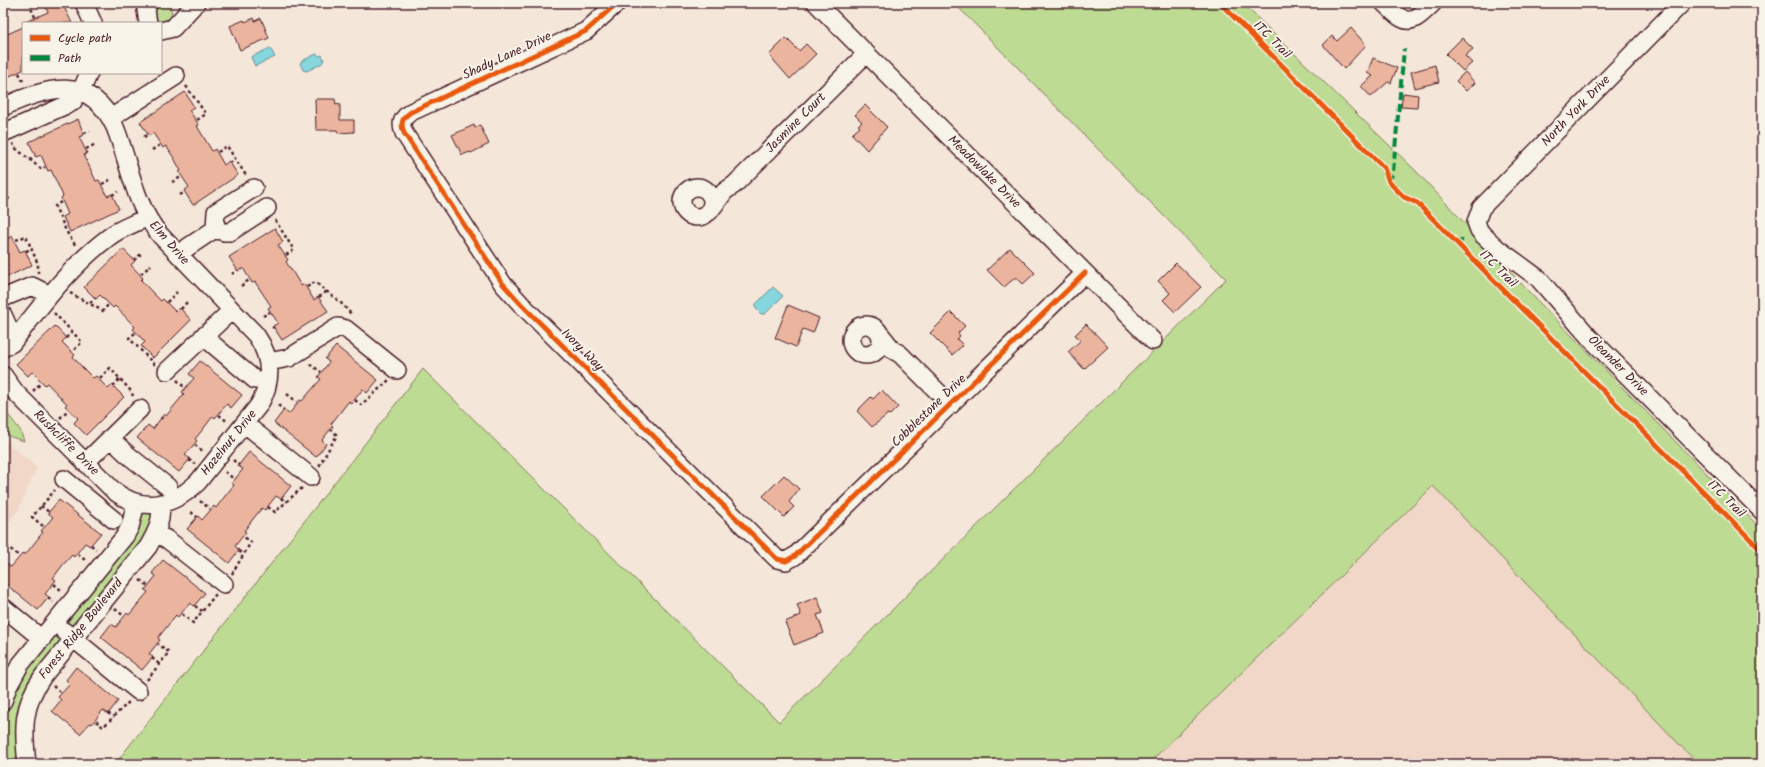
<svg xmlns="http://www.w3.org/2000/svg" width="1765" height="767" font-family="Kalam,sans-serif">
	<rect width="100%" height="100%" fill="#f4e6d9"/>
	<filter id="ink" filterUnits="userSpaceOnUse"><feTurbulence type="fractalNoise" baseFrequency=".025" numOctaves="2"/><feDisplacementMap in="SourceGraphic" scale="8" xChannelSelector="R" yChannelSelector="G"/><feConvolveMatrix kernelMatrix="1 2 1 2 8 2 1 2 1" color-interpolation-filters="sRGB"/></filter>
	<g filter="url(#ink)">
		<path fill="#f1d7c8" d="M 3,440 L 37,467 L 19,509 L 3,530 Z
			M 1433,486 L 1701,764 L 1148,764 Z"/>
		<path fill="#bddb93" stroke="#847d5f" d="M 954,3 L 1242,3 L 1416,171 L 1530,293 L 1762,530 L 1762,764 L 1698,764 L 1433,486 L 1148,764 L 115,764 L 423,369 L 779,722 L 1226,279 Z
			M154 13a9 9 0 1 1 18 0a9 9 0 1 1-18 0Z
			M 3,408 L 20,430 L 24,441 L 11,437 L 3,430 Z
			M 143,511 L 151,514 L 154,517 L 148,534 L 75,626 L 69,624 L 66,619 Z
			M 53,636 L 58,638 L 61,642 L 32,682 L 22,764 L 8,764 C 5,739 1,708 15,685 C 26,668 41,652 53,636 Z"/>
		<path fill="#85d6dd" stroke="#6d8d96" d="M 270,48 L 275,57 L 255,66 L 251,57 Z
			M 316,54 L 320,56 L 322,55 L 324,60 L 321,64 L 307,71 L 303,70 L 300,63 L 302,61 Z
			M 773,287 L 783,296 L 765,314 L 761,314 L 756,309 L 755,305 Z"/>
		<path fill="#eab49f" stroke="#4a1f2b" d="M 54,3 L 62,3 L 72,23 L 23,23 L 48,12 L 46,7 Z
			M 254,18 L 255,21 L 261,18 L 269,38 L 240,50 L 230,26 L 244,20 L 245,22 Z
			M 23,27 L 23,70 L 3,79 L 3,36 Z
			M 1351,28 L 1366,45 L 1344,69 L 1323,45 L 1332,36 L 1337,41 Z
			M 786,38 L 799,51 L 806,44 L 816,54 L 790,79 L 769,55 Z
			M 1462,38 L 1473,49 L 1465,56 L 1472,63 L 1463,71 L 1446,54 Z
			M 1373,58 L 1397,68 L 1391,83 L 1388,82 L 1371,97 L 1361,86 L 1373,76 L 1367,73 Z
			M 1435,65 L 1439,82 L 1415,88 L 1411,72 Z
			M 1465,72 L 1475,83 L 1466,91 L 1456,81 Z
			M 185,92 L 194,107 L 189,110 L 199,125 L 197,126 L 212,151 L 215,149 L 224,165 L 229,161 L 238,175 L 193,205 L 184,191 L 189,187 L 179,172 L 181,171 L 174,158 L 166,146 L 163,148 L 153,133 L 149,136 L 140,122 Z
			M 1403,93 L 1418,95 L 1417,108 L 1401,107 Z
			M 315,99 L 335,99 L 336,105 L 340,104 L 340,120 L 354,120 L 354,132 L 338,133 L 337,130 L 316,130 Z
			M 865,105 L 887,127 L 867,150 L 852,134 L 860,127 L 858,125 L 862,122 L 855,115 Z
			M 78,119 L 84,135 L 79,137 L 87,153 L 84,155 L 96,181 L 99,180 L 107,196 L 112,194 L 119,209 L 70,232 L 63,217 L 68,214 L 61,198 L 63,196 L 51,170 L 48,171 L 41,155 L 36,157 L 29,142 Z
			M 474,125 L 475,128 L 480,125 L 489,144 L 471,153 L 470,152 L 462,155 L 452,135 Z
			M 275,228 L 283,242 L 278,245 L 288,260 L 286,262 L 294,274 L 301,286 L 304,284 L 314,300 L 318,297 L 328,311 L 282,340 L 273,326 L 278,323 L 268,308 L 271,306 L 255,282 L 252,283 L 243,268 L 238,271 L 229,257 Z
			M 12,236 L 20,252 L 25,250 L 32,265 L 3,279 L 3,241 Z
			M 1010,248 L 1035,273 L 1023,284 L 1016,277 L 1004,287 L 987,270 Z
			M 123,249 L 135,261 L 131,265 L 143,278 L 141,280 L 151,291 L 161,301 L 163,299 L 176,312 L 180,308 L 191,320 L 153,358 L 141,346 L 145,342 L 133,329 L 135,327 L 115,306 L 113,308 L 100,295 L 96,299 L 84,287 Z
			M 1176,263 L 1201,287 L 1175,312 L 1163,300 L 1170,293 L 1158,281 Z
			M 788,305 L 819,318 L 813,333 L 803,329 L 796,347 L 775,338 Z
			M 951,312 L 965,326 L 958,333 L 960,336 L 957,339 L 963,345 L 952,355 L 930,333 Z
			M 1086,324 L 1108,347 L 1084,369 L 1068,352 L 1081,340 L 1075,335 Z
			M 55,326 L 66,338 L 62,342 L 75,355 L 73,357 L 83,368 L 93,378 L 96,376 L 108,389 L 112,385 L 124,397 L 86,435 L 74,423 L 78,418 L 65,406 L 67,404 L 47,383 L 45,385 L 32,372 L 28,376 L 16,364 Z
			M 336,346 L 378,380 L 367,393 L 363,389 L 351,404 L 349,401 L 331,424 L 333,426 L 322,440 L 326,444 L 316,457 L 274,423 L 284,410 L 289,414 L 300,400 L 302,401 L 321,379 L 318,377 L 329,362 L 325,359 Z
			M 200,361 L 242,395 L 231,408 L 227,404 L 215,418 L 213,416 L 204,428 L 195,439 L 197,441 L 185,455 L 190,459 L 179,472 L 137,438 L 148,425 L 153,429 L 164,414 L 166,416 L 184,394 L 182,392 L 194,378 L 189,374 Z
			M 882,390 L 898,407 L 890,415 L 888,414 L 872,427 L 857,411 L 871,397 L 873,399 Z
			M 249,452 L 291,486 L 281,499 L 276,496 L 265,510 L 262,508 L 253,519 L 244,531 L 246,532 L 235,546 L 239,550 L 229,563 L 187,529 L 198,516 L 202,520 L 214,506 L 216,508 L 225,496 L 234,485 L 232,483 L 243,469 L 238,466 Z
			M 784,475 L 799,489 L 789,502 L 794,507 L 784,517 L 763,496 Z
			M 59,500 L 101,533 L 90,546 L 85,543 L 74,557 L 72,555 L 62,566 L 53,578 L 56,580 L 45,594 L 49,597 L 38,610 L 3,582 L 3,561 L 11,567 L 23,553 L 25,555 L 43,532 L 41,531 L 53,517 L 48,513 Z
			M 163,560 L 205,593 L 194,606 L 190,603 L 178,617 L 176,615 L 158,638 L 160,640 L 149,654 L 153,657 L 142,670 L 101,637 L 111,624 L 116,627 L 127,613 L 129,615 L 148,592 L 145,590 L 156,576 L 152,573 Z
			M 817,597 L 823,613 L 817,615 L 824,633 L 794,645 L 785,622 L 801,615 L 797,605 Z
			M 76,667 L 118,701 L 108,714 L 103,710 L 92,724 L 90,723 L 80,734 L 52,711 L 61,700 L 58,697 L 70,684 L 66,680 Z"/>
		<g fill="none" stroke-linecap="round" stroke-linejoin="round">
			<g stroke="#4a1f2b" stroke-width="20">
				<path id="minor" d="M 84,3 L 93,23
					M 617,3 L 586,31 L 411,112 C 402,118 400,123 404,133 L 503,284 L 521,304 L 777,559 L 786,561 L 795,556 L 1085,273
					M 816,3 L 1153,341
					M 1384,3 C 1407,26 1410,26 1433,3
					M 1682,3 L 1481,208 L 1476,222 L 1479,230 L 1483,235 L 1497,248 L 1538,278 L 1589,337 L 1762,511
					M 148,23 L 146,10 L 149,3
					M 161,31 L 173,28 L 196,3
					M 81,91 L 89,73
					M 3,107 C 47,87 90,73 115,127 C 130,164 134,205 160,235 L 256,335 C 272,358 273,381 259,405 L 198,482 C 172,507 143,513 114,491 L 16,393 L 3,375
					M 111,118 L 176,76
					M 3,133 L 73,102
					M682 202a15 15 0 1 1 30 0a15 15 0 1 1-30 0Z
					M 254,188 L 216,212 L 215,229 L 224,232 L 230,232 L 267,208
					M 709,212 L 725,191 L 734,185 L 866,54
					M 179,255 L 188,247 L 215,229
					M 3,298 L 32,286 L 50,295
					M 3,315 L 11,333 L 17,336
					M851 340a15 15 0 1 1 30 0a15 15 0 1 1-30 0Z
					M 881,335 L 893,350 L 900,354 L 951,405
					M 203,336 L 255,380
					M 3,348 L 12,343 C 41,306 71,265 109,237 C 120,228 135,224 147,217
					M 268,362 L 289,358 L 338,327 L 346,329 L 397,370
					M 167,371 L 232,310
					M 245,424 L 311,477
					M 110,438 L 128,455 L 168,487
					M 85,463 L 140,409
					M 64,479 L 114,520
					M 156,533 L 168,540 L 224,584
					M 3,607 L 42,639
					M 64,631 L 138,691
					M 3,701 L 8,687 L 20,665 L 125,536 L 130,527 L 136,503
					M 27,764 C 23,729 22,706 43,676 L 148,547 C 156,533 163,520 160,503"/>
			</g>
			<path stroke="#4a1f2b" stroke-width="2.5" stroke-dasharray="3 3" stroke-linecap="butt" d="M 45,3 L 46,6
				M 35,17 L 31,8 L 32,5 L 38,3
				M 19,73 L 23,81
				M 186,86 L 206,114 L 197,120
				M 84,133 L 90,131
				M 144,137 L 148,134
				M 13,143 L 14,147 L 39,167 L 41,169 L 45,167
				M 86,149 L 96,144
				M 152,150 L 160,145
				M 218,152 L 227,146 L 247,177
				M 30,160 L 35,156
				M 230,163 L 235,159
				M 172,182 L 181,177
				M 102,184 L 112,179
				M 3,186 L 9,200 L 3,203
				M 112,195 L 118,192
				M 180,195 L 185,192
				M 61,202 L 55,206 L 66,231 L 76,246
				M 275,220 L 294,250 L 286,255
				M 16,240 L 26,236 L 38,264 L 38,273
				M 26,251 L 31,249
				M 134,260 L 141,254
				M 141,274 L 151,265
				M 232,274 L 237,270
				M 241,286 L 249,280
				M 307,287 L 315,282 L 341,303 L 352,315
				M 70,293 L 103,311 L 108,305
				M 319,297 L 327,291
				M 167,302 L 177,292
				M 90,303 L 95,298
				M 181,309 L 187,302
				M 54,313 L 82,342 L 73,351
				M 263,316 L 270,312
				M 272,328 L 274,327
				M 135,333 L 129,338 L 154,364 L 156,364
				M 66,338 L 72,332
				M 310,364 L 321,372
				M 100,378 L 110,368 L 131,391 L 133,396
				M 177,380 L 184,387
				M 113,386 L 120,379
				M 33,391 L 41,383
				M 287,394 L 297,402
				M 355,400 L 361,405 L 389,380
				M 278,405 L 284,410
				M 219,415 L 228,422
				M 60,418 L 68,410
				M 161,419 L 162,417
				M 195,445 L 204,452
				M 189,460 L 195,464
				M 233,460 L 239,465
				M 319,466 L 337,435 L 331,430
				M 225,472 L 234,479
				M 281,498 L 286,502
				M 200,501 L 210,509
				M 41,506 L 49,512
				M 268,507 L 275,512 L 302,488
				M 191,512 L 197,517
				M 43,526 L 32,517 L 55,490
				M 91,545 L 96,549
				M 239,551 L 243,555
				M 3,554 L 8,547 L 19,556
				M 78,554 L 86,561
				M 3,562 L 6,564
				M 232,574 L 251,542 L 244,537
				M 140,580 L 148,586
				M 54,584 L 62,591
				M 48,598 L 53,602
				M 195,606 L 202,611
				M 115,609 L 124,616
				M 182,614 L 193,623 L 216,594
				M 5,653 L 9,656
				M 152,658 L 159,664
				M 147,680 L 169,652 L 158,644
				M 53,686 L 61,693
				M 108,713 L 113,717
				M 96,721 L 103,727 L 130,701"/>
			<use href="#minor" stroke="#f7f3e8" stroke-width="17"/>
			<path stroke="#00873e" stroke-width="4" stroke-dasharray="8 4" stroke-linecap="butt" d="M 1389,182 L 1393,172 L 1404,49
				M 1459,246 L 1463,235"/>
			<g stroke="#f7f3e8" stroke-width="8">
				<path id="cycleway" d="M 617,3 L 586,31 L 411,112 C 402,118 400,123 404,133 L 503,284 L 521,304 L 777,559 L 786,561 L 795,556 L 1085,273
					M 1220,3 L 1384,168 L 1389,182 L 1404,197 L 1417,203 L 1440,226 L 1762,551"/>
			</g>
			<use href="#cycleway" stroke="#e8590c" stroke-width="5"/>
		</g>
	</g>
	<g text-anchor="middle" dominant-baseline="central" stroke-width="4" stroke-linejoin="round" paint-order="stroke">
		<g font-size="13" fill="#4a1f2b" stroke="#f7f3e8">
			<text transform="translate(1272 40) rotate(45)">ITC Trail</text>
			<text transform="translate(507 56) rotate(-25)">Shady Lane Drive</text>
			<text transform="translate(1576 111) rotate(-46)">North York Drive</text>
			<text transform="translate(796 123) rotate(-45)">Jasmine Court</text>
			<text transform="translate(984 172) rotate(45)">Meadowlake Drive</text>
			<text transform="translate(169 243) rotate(49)">Elm Drive</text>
			<text transform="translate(1498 269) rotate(45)">ITC Trail</text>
			<text transform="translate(582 350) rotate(45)">Ivory Way</text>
			<text transform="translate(1618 366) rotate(45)">Oleander Drive</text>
			<text transform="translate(929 411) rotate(-44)">Cobblestone Drive</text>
			<text transform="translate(66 443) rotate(45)">Rushcliffe Drive</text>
			<text transform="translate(229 443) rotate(-51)">Hazelnut Drive</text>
			<text transform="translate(1726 499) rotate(45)">ITC Trail</text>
			<text transform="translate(81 629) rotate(-51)">Forest Ridge Boulevard</text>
		</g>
	</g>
	<rect width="1765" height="767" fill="none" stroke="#f7f3e8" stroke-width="16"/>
	<rect x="8" y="8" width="1749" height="751" fill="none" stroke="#4a1f2b" stroke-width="1.5" filter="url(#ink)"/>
	<rect x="22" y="22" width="140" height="52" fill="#f7f3e8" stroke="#b29e9c"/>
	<rect x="30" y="35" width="20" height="6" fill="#e8590c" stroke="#b29e9c"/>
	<text x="58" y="42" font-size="12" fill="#4a1f2b">Cycle path</text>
	<rect x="30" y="55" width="20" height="6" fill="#00873e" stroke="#b29e9c"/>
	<text x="58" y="62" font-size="12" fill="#4a1f2b">Path</text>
</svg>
